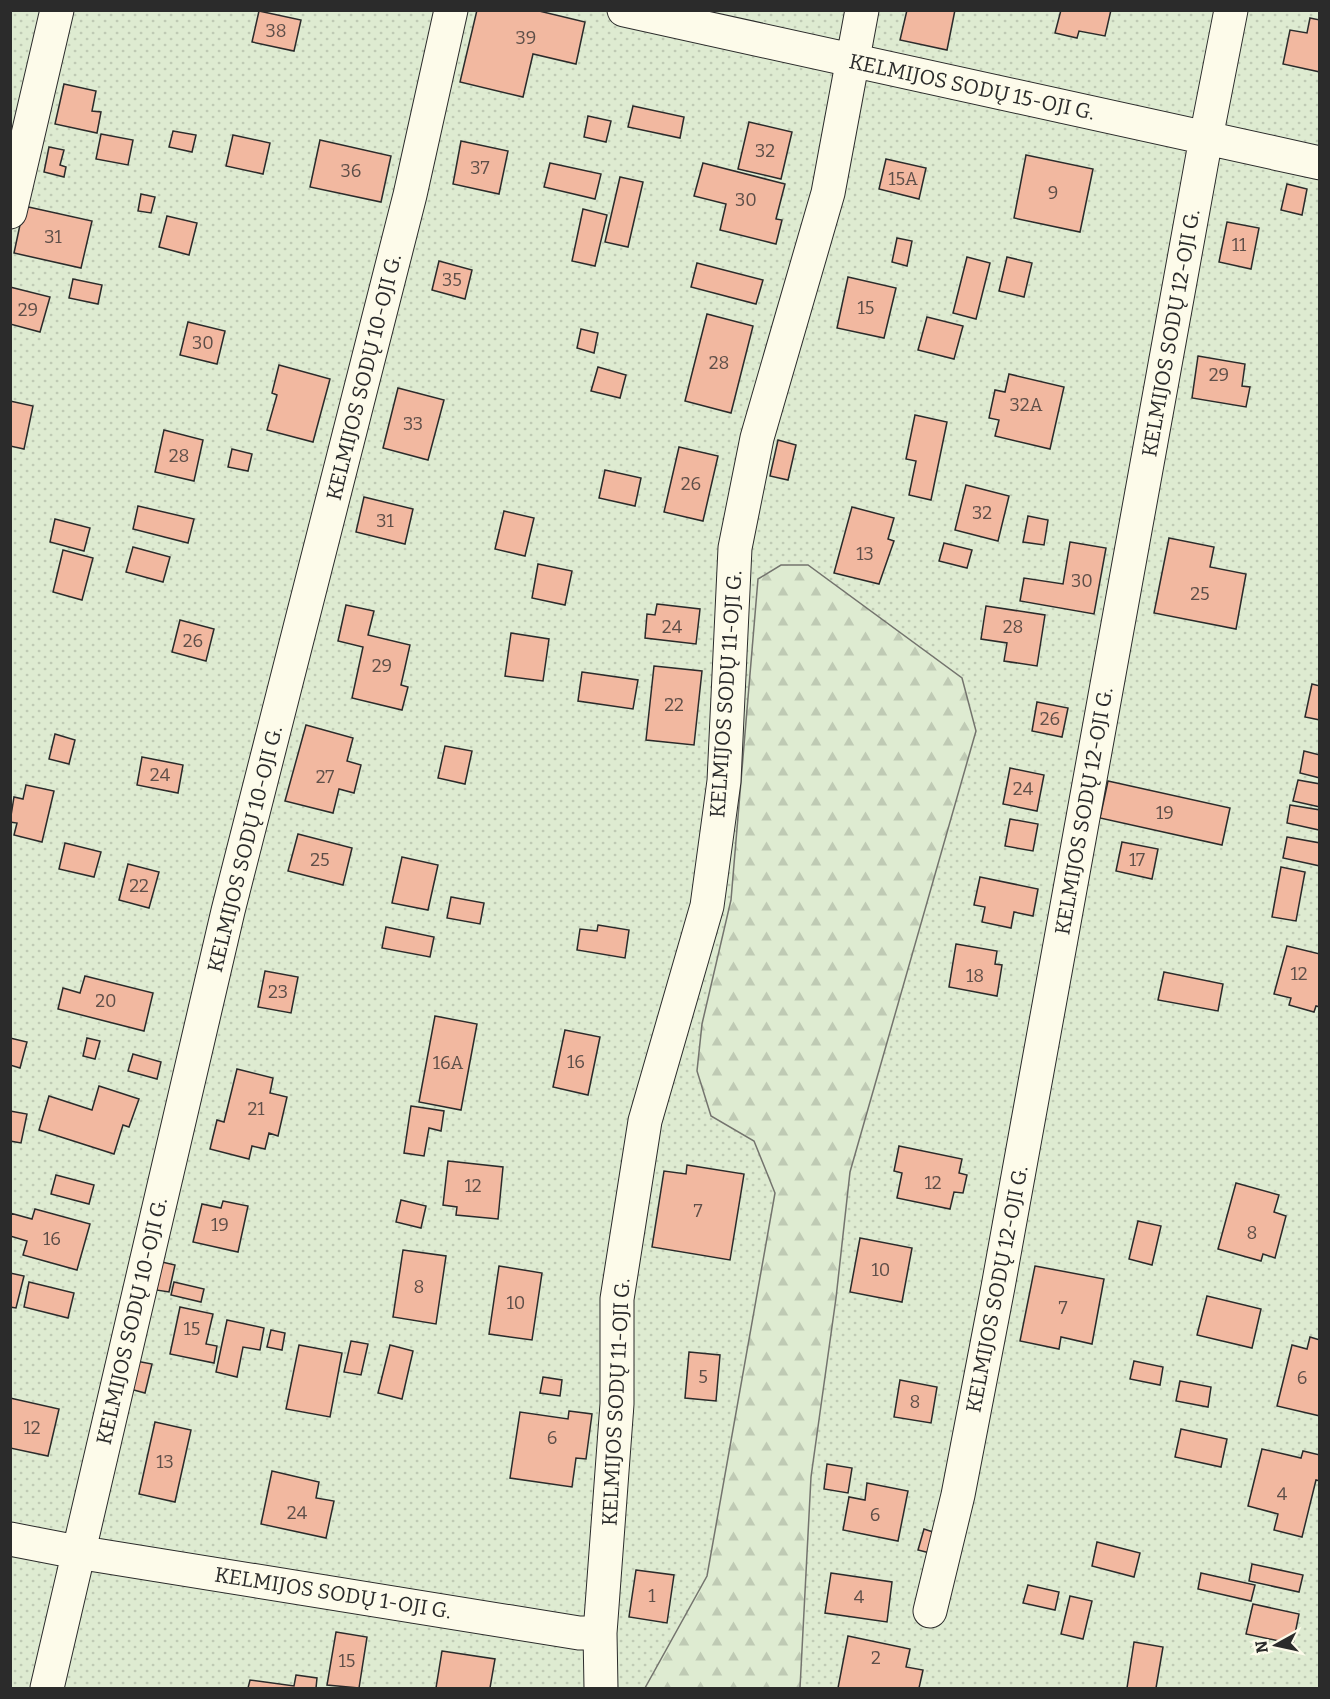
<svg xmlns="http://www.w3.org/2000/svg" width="1330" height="1699" font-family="Bitter,serif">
	<defs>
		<pattern id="grass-dots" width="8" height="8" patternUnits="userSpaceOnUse" patternTransform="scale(1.5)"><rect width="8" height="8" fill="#deebd1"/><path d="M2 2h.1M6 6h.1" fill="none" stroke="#bfcab4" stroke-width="1.8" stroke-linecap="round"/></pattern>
		<pattern id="forest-firs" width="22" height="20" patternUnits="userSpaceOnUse" patternTransform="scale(1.5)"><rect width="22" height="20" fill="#deebd1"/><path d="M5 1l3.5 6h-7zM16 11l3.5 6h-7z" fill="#bfcab4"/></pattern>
	</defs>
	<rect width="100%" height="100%" fill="#fdfbea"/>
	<path fill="url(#grass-dots)" stroke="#74746e" stroke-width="1.5" d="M 11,11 L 1319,11 L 1319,1688 L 11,1688 Z"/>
	<path fill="url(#forest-firs)" stroke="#74746e" stroke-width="1.5" d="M 781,565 L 808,565 L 962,678 L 976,731 L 850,1172 L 836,1298 L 811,1477 L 800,1688 L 645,1688 L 707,1576 L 775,1193 L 754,1141 L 711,1116 L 697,1071 L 702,1024 L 731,900 L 758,579 Z"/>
	<path fill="#f2b8a0" stroke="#2b2b2b" stroke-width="1.5" d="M 477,10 L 535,10 L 585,22 L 576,64 L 533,54 L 523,97 L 460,82 Z
		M 907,10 L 955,10 L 947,50 L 900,40 Z
		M 1061,10 L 1111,10 L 1105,36 L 1079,31 L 1077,38 L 1055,33 Z
		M 259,11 L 301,20 L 294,51 L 252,42 Z
		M 1310,18 L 1320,20 L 1320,72 L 1283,64 L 1290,30 L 1307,33 Z
		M 64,84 L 96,91 L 92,111 L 101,112 L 97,133 L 55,124 Z
		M 633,106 L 684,117 L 680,138 L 628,127 Z
		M 588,116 L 611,121 L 606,142 L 584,137 Z
		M 749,122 L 792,132 L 781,179 L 738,169 Z
		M 173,131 L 196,135 L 192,152 L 169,147 Z
		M 101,134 L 133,140 L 128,165 L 96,159 Z
		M 233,135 L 270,143 L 263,174 L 226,166 Z
		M 320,140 L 391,156 L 381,202 L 310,187 Z
		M 461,141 L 508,151 L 499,194 L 453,184 Z
		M 49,147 L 64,150 L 60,165 L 66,167 L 64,177 L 44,172 Z
		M 1026,155 L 1093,169 L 1080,232 L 1014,218 Z
		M 886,159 L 926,168 L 919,199 L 879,189 Z
		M 550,163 L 601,174 L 595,199 L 544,187 Z
		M 703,163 L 785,184 L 776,219 L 782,220 L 776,244 L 720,230 L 726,204 L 694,196 Z
		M 620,177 L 643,182 L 628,247 L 605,242 Z
		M 1287,184 L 1307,189 L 1302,215 L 1281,210 Z
		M 141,194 L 155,197 L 151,213 L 138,211 Z
		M 24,206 L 92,221 L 81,268 L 14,253 Z
		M 583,209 L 607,215 L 595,266 L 572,261 Z
		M 167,216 L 197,223 L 189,255 L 159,247 Z
		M 1227,222 L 1259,228 L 1251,269 L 1219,262 Z
		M 897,238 L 912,241 L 907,266 L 892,262 Z
		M 967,257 L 990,263 L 976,319 L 953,313 Z
		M 1007,257 L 1032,263 L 1024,297 L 999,291 Z
		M 439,261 L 472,270 L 465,299 L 432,290 Z
		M 697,263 L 763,280 L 756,304 L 691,287 Z
		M 848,277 L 896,288 L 884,338 L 837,328 Z
		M 73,279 L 102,285 L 98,304 L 69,298 Z
		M 10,287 L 50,297 L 40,332 L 10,324 Z
		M 707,314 L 753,326 L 731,413 L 685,401 Z
		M 927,317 L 963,326 L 954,359 L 918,350 Z
		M 188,322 L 225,331 L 217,364 L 180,355 Z
		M 581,329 L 598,333 L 594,353 L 577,348 Z
		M 1198,356 L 1245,364 L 1242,386 L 1250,387 L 1246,407 L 1192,398 Z
		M 279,365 L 330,379 L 313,442 L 267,430 L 277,395 L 272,393 Z
		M 598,367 L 626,375 L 620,398 L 591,391 Z
		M 1009,374 L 1064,387 L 1050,449 L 995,436 L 999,420 L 989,418 L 995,390 L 1005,392 Z
		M 398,388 L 444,400 L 428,460 L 383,448 Z
		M 10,401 L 33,406 L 24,449 L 10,446 Z
		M 915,415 L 947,422 L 931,500 L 909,495 L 916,461 L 906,459 Z
		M 164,430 L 203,440 L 194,481 L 155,472 Z
		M 778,440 L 796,445 L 788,480 L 770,476 Z
		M 679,447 L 718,456 L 703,521 L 664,512 Z
		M 232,449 L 252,454 L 248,471 L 228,467 Z
		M 605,470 L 641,478 L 635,506 L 599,498 Z
		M 966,485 L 1009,496 L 998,541 L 955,530 Z
		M 364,497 L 413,509 L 405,544 L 356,532 Z
		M 138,506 L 194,519 L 188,543 L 133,529 Z
		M 852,507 L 894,518 L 888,539 L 894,541 L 879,584 L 834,573 Z
		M 504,511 L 534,518 L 525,556 L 495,549 Z
		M 1028,516 L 1048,520 L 1044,545 L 1023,542 Z
		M 55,519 L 90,528 L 84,551 L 50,542 Z
		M 1169,538 L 1214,547 L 1210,567 L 1246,574 L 1236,629 L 1154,613 Z
		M 1070,542 L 1106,548 L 1094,614 L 1020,601 L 1024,578 L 1063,584 Z
		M 944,543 L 972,550 L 967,568 L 939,561 Z
		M 133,547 L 170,557 L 163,582 L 126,572 Z
		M 63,550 L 93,558 L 82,600 L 53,592 Z
		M 538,564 L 572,571 L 565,605 L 532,598 Z
		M 657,604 L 700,609 L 696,644 L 645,638 L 647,614 L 655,615 Z
		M 346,605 L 374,611 L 368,635 L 410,645 L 401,685 L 408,687 L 402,710 L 352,698 L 363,647 L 338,641 Z
		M 986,606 L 1045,615 L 1037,666 L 1004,661 L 1007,643 L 981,639 Z
		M 180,620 L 214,629 L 206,661 L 172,652 Z
		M 511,633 L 549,639 L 543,681 L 505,676 Z
		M 654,666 L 702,671 L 694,745 L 646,740 Z
		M 582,672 L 638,680 L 633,709 L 578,701 Z
		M 1312,684 L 1320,686 L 1320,720 L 1305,717 Z
		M 1037,702 L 1068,708 L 1062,737 L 1032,731 Z
		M 306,725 L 353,738 L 347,761 L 361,765 L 354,793 L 339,789 L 333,813 L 285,801 Z
		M 55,734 L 75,740 L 69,764 L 49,759 Z
		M 445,746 L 472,751 L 465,784 L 438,778 Z
		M 1304,751 L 1320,755 L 1320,778 L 1300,773 Z
		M 142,757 L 183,765 L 178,793 L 137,785 Z
		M 1010,768 L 1044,775 L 1037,811 L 1003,804 Z
		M 1298,780 L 1320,784 L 1320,807 L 1293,801 Z
		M 1108,781 L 1230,808 L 1222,845 L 1100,818 Z
		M 26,785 L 54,791 L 42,842 L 14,835 L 17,823 L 10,822 L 14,797 L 23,799 Z
		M 1290,805 L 1320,810 L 1319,830 L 1287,823 Z
		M 1010,819 L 1038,824 L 1033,851 L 1005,846 Z
		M 298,834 L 352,848 L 343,885 L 288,871 Z
		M 1287,837 L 1320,843 L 1320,866 L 1283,858 Z
		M 1122,842 L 1158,849 L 1152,879 L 1116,871 Z
		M 65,843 L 101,852 L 94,877 L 59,869 Z
		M 402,857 L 438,865 L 428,910 L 392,903 Z
		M 128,864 L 159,872 L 149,908 L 119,900 Z
		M 1281,867 L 1305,872 L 1296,921 L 1272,917 Z
		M 980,877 L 1038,889 L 1033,916 L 1014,912 L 1011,928 L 982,922 L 985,907 L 974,905 Z
		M 451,897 L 484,903 L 480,924 L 447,918 Z
		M 598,925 L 629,930 L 625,958 L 577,950 L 580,929 L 597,931 Z
		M 386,927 L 434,937 L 430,957 L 382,948 Z
		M 956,944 L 997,951 L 995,964 L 1002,965 L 997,996 L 949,987 Z
		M 1287,946 L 1320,954 L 1320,1007 L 1316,1006 L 1314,1012 L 1289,1005 L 1291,998 L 1274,994 Z
		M 265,971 L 298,977 L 291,1013 L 258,1007 Z
		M 1164,972 L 1223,984 L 1218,1011 L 1158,1000 Z
		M 85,976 L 153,993 L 144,1031 L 58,1009 L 63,988 L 80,993 Z
		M 435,1016 L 477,1024 L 461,1110 L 419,1102 Z
		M 565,1030 L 600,1037 L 588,1095 L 553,1087 Z
		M 10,1038 L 27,1042 L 20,1068 L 10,1065 Z
		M 87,1038 L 100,1041 L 95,1059 L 83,1056 Z
		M 133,1054 L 161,1062 L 157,1079 L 128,1071 Z
		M 237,1069 L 273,1078 L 270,1093 L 287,1097 L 278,1136 L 269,1133 L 265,1149 L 252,1146 L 249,1159 L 210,1149 L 217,1120 L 224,1122 Z
		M 99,1086 L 139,1099 L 129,1127 L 123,1125 L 114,1154 L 39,1130 L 49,1096 L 92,1110 Z
		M 411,1106 L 444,1111 L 441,1131 L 429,1128 L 424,1156 L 404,1153 Z
		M 10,1111 L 27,1114 L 21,1143 L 10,1141 Z
		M 899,1146 L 962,1159 L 959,1173 L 967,1175 L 963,1193 L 954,1192 L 950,1209 L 897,1198 L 902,1173 L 894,1171 Z
		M 448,1161 L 503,1167 L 498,1219 L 456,1215 L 457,1207 L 443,1205 Z
		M 687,1165 L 744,1174 L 730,1260 L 652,1247 L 664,1171 L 686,1174 Z
		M 56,1175 L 94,1185 L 89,1204 L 51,1194 Z
		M 1236,1183 L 1279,1195 L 1274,1212 L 1286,1216 L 1275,1258 L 1263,1254 L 1261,1261 L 1218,1249 Z
		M 401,1200 L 426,1206 L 421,1228 L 396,1222 Z
		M 223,1201 L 248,1206 L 238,1252 L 193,1242 L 202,1204 L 221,1208 Z
		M 35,1209 L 90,1224 L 77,1270 L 23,1255 L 27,1241 L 10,1236 L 10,1213 L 32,1219 Z
		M 1138,1221 L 1161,1226 L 1152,1265 L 1129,1259 Z
		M 860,1238 L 912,1248 L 902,1302 L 850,1292 Z
		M 403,1250 L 446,1256 L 436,1324 L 393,1317 Z
		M 162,1262 L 175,1265 L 169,1292 L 156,1290 Z
		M 499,1266 L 542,1273 L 532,1340 L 489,1334 Z
		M 1035,1266 L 1104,1279 L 1092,1344 L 1061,1337 L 1059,1349 L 1020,1341 Z
		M 10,1273 L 24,1276 L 16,1308 L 10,1307 Z
		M 29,1282 L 74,1293 L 68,1318 L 24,1307 Z
		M 174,1282 L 204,1289 L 201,1302 L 171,1295 Z
		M 1207,1296 L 1261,1309 L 1252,1348 L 1197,1335 Z
		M 180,1307 L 213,1314 L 206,1344 L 217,1346 L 214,1363 L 170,1354 Z
		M 227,1320 L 264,1328 L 260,1350 L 243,1347 L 237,1377 L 216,1372 Z
		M 271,1330 L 285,1333 L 282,1350 L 267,1347 Z
		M 1310,1337 L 1320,1340 L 1320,1416 L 1277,1406 L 1292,1345 L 1307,1349 Z
		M 351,1341 L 368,1344 L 361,1375 L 344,1372 Z
		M 299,1345 L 342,1353 L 330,1417 L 286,1409 Z
		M 390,1345 L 413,1351 L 402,1399 L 378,1393 Z
		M 689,1352 L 720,1355 L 716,1401 L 685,1398 Z
		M 136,1361 L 152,1364 L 145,1393 L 130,1389 Z
		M 1134,1361 L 1163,1367 L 1160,1385 L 1130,1379 Z
		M 543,1377 L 562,1380 L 560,1396 L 540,1393 Z
		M 900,1380 L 937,1387 L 931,1423 L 894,1417 Z
		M 1180,1381 L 1211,1387 L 1208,1407 L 1176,1401 Z
		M 10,1398 L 59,1409 L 48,1456 L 10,1448 Z
		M 569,1411 L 592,1414 L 586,1459 L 576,1458 L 572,1487 L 510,1478 L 520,1412 L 568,1419 Z
		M 155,1422 L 191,1430 L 175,1502 L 139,1494 Z
		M 1181,1429 L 1227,1439 L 1221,1467 L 1175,1457 Z
		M 1262,1449 L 1301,1458 L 1303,1451 L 1320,1455 L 1320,1481 L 1316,1480 L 1302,1537 L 1274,1530 L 1278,1514 L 1248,1506 Z
		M 827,1464 L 852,1468 L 848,1493 L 824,1489 Z
		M 272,1471 L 319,1482 L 316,1498 L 334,1501 L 326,1538 L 261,1524 Z
		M 867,1483 L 908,1491 L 898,1541 L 843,1530 L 849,1497 L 865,1500 Z
		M 924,1529 L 939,1534 L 934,1554 L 918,1550 Z
		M 1097,1542 L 1140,1553 L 1134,1577 L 1092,1566 Z
		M 1252,1564 L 1303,1575 L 1299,1592 L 1249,1581 Z
		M 636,1570 L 674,1575 L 667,1623 L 629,1617 Z
		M 831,1573 L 892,1582 L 887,1622 L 825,1613 Z
		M 1201,1573 L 1255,1585 L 1251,1601 L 1198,1589 Z
		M 1028,1585 L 1059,1592 L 1055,1610 L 1023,1603 Z
		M 1070,1596 L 1092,1601 L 1083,1639 L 1061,1634 Z
		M 1253,1604 L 1299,1614 L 1293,1644 L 1246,1634 Z
		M 336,1632 L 367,1637 L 359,1688 L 327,1685 Z
		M 848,1636 L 910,1649 L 906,1667 L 923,1670 L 919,1688 L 838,1688 Z
		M 1134,1642 L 1163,1647 L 1156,1688 L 1127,1688 Z
		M 442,1651 L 495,1659 L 490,1688 L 436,1688 Z
		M 296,1675 L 317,1678 L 316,1688 L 248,1688 L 250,1680 L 294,1686 Z"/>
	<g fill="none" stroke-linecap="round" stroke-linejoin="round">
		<g stroke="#2b2b2b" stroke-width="35">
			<path id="minor" d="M 624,10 L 1320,163
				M 10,212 L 57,10
				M 10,1539 L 77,1552 L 579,1633 L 600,1633
				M 930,1611 L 958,1495 L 998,1287 L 1206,138 L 1231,10
				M 47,1688 L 228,911 L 410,195 L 451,10
				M 601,1688 L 600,1633 L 617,1404 L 617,1299 L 645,1121 L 707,906 L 724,781 L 735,548 L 757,438 L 828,193 L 862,10"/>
		</g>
		<use href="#minor" stroke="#fdfbea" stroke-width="33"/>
	</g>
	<g text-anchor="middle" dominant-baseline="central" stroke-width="4.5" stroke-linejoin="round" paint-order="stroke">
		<g font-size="18" fill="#5d4e48">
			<text x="276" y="31">38</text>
			<text x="526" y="38">39</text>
			<text x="765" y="151">32</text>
			<text x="480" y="168">37</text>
			<text x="351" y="171">36</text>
			<text x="903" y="179">15A</text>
			<text x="1053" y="193">9</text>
			<text x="746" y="200">30</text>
			<text x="53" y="237">31</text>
			<text x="1239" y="245">11</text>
			<text x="452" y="280">35</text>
			<text x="866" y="308">15</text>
			<text x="28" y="310">29</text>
			<text x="203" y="343">30</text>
			<text x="719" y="363">28</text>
			<text x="1219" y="375">29</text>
			<text x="1026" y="405">32A</text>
			<text x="413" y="424">33</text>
			<text x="179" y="456">28</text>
			<text x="691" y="484">26</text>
			<text x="982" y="513">32</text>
			<text x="385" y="521">31</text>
			<text x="865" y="554">13</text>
			<text x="1082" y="581">30</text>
			<text x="1200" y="594">25</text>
			<text x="672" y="627">24</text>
			<text x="1013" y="627">28</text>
			<text x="193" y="641">26</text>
			<text x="382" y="666">29</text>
			<text x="674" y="705">22</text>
			<text x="1050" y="719">26</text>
			<text x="160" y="775">24</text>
			<text x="325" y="777">27</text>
			<text x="1023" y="789">24</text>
			<text x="1165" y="813">19</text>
			<text x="320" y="860">25</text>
			<text x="1137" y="860">17</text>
			<text x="139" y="886">22</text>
			<text x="1299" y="974">12</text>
			<text x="975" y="976">18</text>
			<text x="278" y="992">23</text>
			<text x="106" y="1001">20</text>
			<text x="576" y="1062">16</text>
			<text x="448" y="1063">16A</text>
			<text x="256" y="1109">21</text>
			<text x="933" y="1183">12</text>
			<text x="473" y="1186">12</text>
			<text x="698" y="1211">7</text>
			<text x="220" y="1225">19</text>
			<text x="1252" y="1233">8</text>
			<text x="52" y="1239">16</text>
			<text x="881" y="1270">10</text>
			<text x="419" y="1287">8</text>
			<text x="516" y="1303">10</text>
			<text x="1063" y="1308">7</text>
			<text x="192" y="1329">15</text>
			<text x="703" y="1377">5</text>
			<text x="1302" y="1378">6</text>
			<text x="915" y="1402">8</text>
			<text x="32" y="1428">12</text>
			<text x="552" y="1438">6</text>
			<text x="165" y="1462">13</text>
			<text x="1282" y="1494">4</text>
			<text x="297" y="1513">24</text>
			<text x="875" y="1515">6</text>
			<text x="652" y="1596">1</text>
			<text x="859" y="1597">4</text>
			<text x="876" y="1658">2</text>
			<text x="347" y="1661">15</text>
		</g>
		<g font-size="21" fill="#2b2b2b" stroke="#fdfbea">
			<text transform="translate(972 87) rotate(12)">KELMIJOS SODŲ 15-OJI G.</text>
			<text transform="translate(1171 333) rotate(-80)">KELMIJOS SODŲ 12-OJI G.</text>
			<text transform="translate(364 377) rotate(-76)">KELMIJOS SODŲ 10-OJI G.</text>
			<text transform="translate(726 694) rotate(-86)">KELMIJOS SODŲ 11-OJI G.</text>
			<text transform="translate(1084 811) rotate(-80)">KELMIJOS SODŲ 12-OJI G.</text>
			<text transform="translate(245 849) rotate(-76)">KELMIJOS SODŲ 10-OJI G.</text>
			<text transform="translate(997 1289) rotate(-79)">KELMIJOS SODŲ 12-OJI G.</text>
			<text transform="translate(132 1321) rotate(-77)">KELMIJOS SODŲ 10-OJI G.</text>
			<text transform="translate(616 1402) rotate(-87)">KELMIJOS SODŲ 11-OJI G.</text>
			<text transform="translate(333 1593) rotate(9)">KELMIJOS SODŲ 1-OJI G.</text>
		</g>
	</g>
	<rect width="1330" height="1699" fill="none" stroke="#2b2b2b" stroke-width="24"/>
	<g transform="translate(1276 1645) rotate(262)" stroke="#fdfbea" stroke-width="4.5" paint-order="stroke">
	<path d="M0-4.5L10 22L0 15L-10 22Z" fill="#2b2b2b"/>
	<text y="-9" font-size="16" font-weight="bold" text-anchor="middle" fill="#2b2b2b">N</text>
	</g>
</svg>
